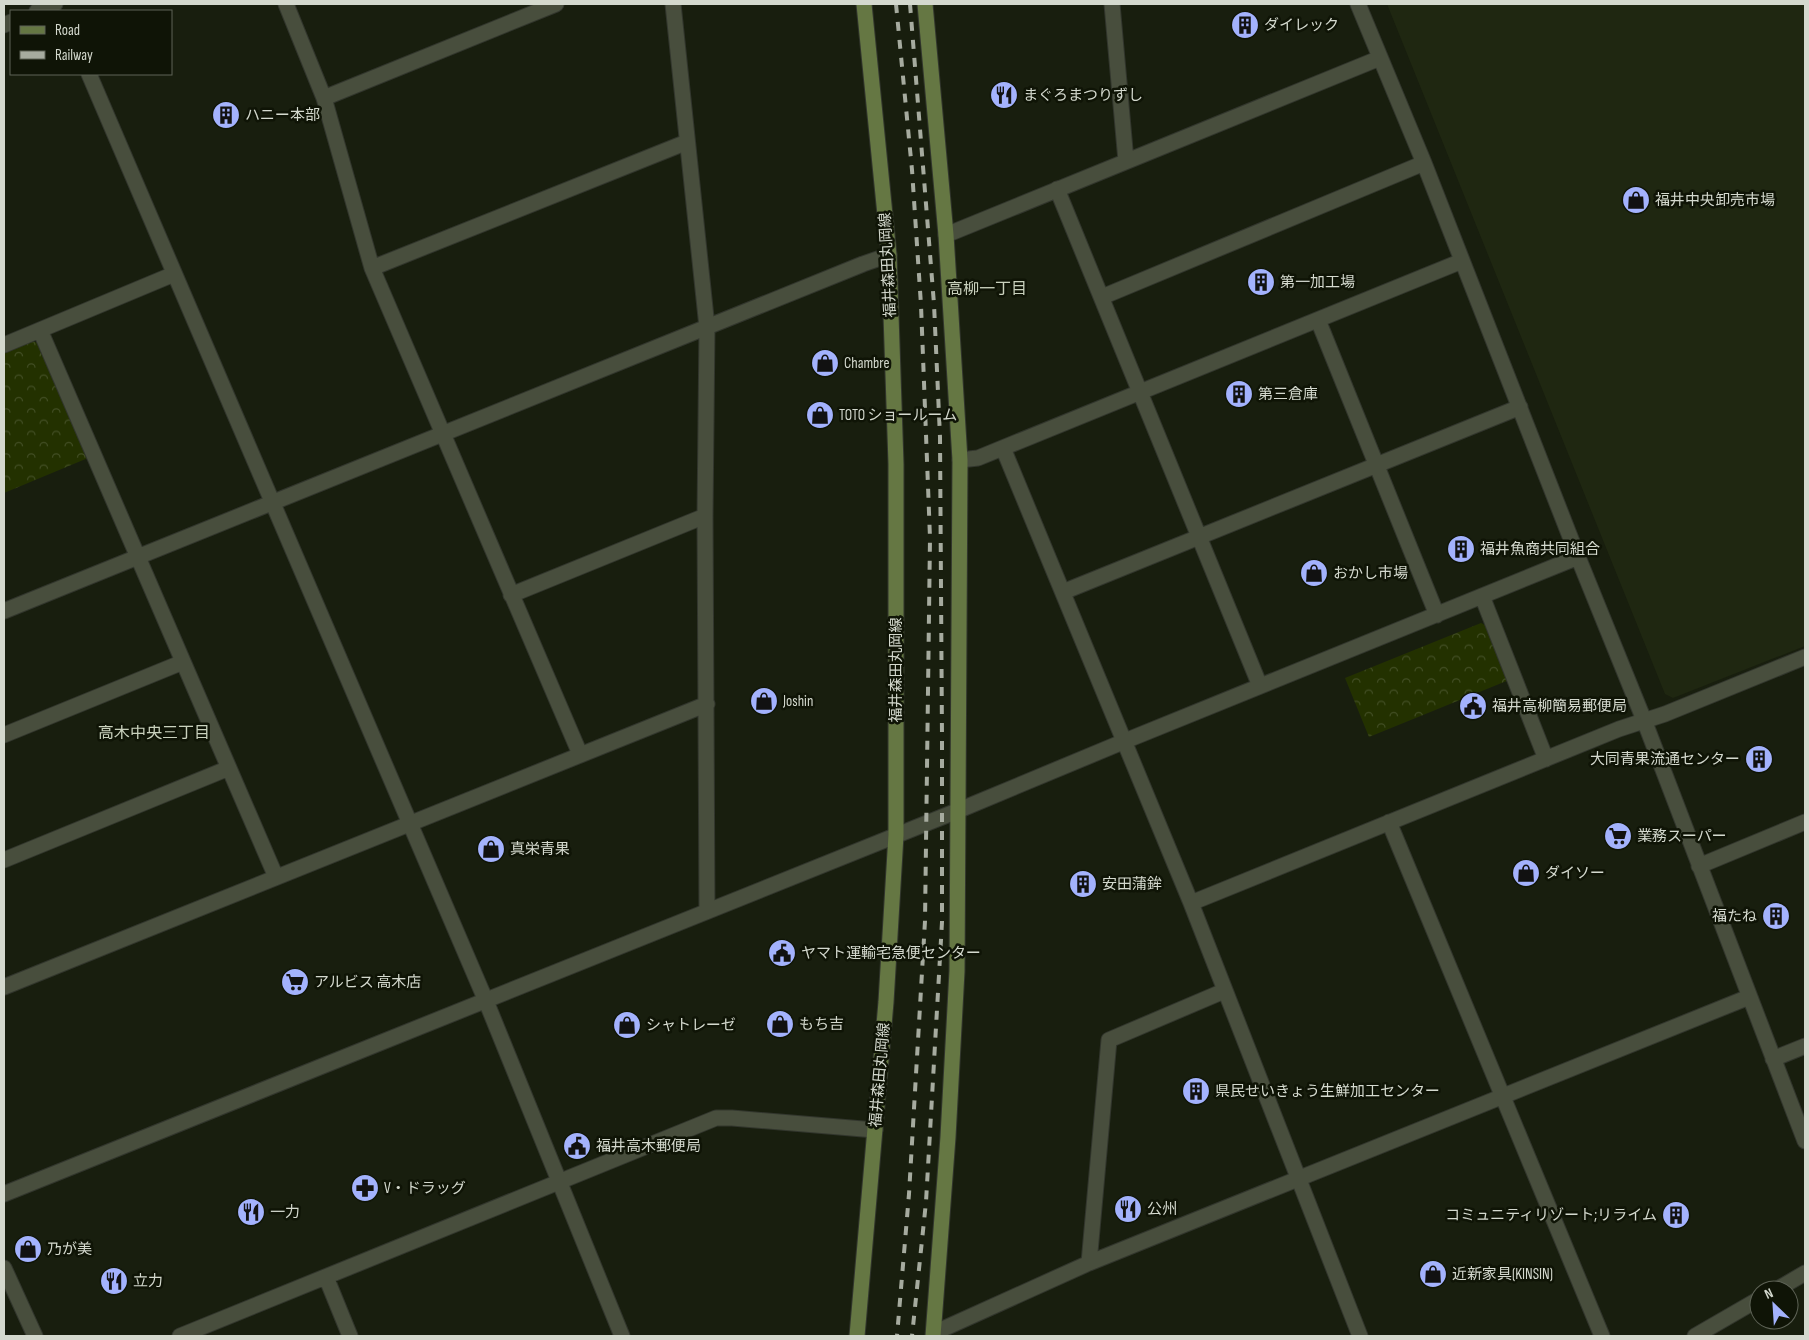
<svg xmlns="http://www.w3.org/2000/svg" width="1809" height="1340" font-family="'Sofia Sans Condensed','Noto Sans JP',sans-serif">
	<defs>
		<pattern id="forest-crowns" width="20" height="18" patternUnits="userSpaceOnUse" patternTransform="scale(1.25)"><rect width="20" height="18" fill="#233100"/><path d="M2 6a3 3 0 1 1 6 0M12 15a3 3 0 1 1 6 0" fill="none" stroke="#424e24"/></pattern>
	</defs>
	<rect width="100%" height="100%" fill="#181e0e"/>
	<path fill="#1f2711" d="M 1387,4 L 1805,4 L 1805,646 L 1673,698 L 1665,694 Z"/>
	<path fill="url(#forest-crowns)" d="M 31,340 L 39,344 L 88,458 L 4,493 L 4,352 Z
		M 1481,623 L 1487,626 L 1509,680 L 1369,737 L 1345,678 Z"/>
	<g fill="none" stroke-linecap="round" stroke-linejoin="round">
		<g stroke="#32362d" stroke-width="17">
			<path id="minor" d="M 286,4 L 324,98 L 372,268 L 580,754
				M 673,4 L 707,327 L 705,516 L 707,911
				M 1112,4 L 1126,161
				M 1358,4 L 1424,163 L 1578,557 L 1644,720 L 1805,1141
				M 37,11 L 55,4
				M 4,25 L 11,22
				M 89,74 L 486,1001 L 622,1336
				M 324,98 L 556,4
				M 1057,189 L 1260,686
				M 946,235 L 1380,58
				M 372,268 L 687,142
				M 1102,297 L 1424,163
				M 1318,320 L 1437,615
				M 40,330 L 276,877
				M 4,345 L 174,274
				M 1003,448 L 1191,903 L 1360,1336
				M 960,460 L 978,458 L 1462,261
				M 1063,592 L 1520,407
				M 511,595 L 705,516
				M 1482,596 L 1546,759
				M 4,611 L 863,264 L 889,255
				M 4,735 L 183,662
				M 1389,822 L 1602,1336
				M 4,860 L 229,768
				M 1699,866 L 1805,822
				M 1191,903 L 1619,729 L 1665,714 L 1805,657
				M 4,987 L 707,704
				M 1773,1059 L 1805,1046
				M 4,1194 L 957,811 L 1125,741 L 1578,557
				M 1089,1263 L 1109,1040 L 1224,991
				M 4,1268 L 35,1336
				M 326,1277 L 350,1336
				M 1776,1290 L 1805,1273
				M 934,1333 L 1089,1263 L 1749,997
				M 180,1336 L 716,1118 L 732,1118 L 875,1130
				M 1695,1336 L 1759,1299"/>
		</g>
		<g stroke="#32362d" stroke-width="17">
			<path id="major" d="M 925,4 L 946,235 L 960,460 L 957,971 L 948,1137 L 933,1336
				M 857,1336 L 886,1002 L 896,835 L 896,464 L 889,255 L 864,4"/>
		</g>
		<use href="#minor" stroke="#484e3d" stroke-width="15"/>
		<use href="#major" stroke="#657743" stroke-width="15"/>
		<path stroke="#a6ab9f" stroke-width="4" stroke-dasharray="9 9" stroke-linecap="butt" d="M 896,4 L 912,170 L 921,305 L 930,538 L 925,921 L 909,1194 L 897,1336
			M 910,4 L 934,304 L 940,437 L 942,737 L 942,922 L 926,1202 L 912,1336"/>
	</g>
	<defs>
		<g id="building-disc" transform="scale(1.4375)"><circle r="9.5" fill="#a3b2fd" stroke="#0f1406"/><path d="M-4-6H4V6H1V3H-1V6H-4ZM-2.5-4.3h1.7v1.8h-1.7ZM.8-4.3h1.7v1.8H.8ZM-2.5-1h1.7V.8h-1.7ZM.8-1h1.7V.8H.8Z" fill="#111"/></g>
		<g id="restaurant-disc" transform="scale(1.4375)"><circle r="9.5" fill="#a3b2fd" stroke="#0f1406"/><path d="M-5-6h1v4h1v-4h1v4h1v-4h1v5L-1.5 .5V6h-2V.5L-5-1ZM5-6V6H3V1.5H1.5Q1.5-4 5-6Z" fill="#111"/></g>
		<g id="shop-disc" transform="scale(1.4375)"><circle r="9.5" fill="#a3b2fd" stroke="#0f1406"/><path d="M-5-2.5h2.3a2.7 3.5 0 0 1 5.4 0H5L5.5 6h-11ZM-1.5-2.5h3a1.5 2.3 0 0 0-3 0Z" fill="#111"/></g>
		<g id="civic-disc" transform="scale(1.4375)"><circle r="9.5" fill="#a3b2fd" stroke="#0f1406"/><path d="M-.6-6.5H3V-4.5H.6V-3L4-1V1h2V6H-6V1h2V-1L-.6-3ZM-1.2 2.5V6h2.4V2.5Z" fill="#111"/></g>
		<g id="supermarket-disc" transform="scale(1.4375)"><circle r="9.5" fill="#a3b2fd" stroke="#0f1406"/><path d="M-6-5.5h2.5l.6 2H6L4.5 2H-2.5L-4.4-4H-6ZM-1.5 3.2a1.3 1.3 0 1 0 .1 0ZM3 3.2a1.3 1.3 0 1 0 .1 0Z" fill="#111"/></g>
		<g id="pharmacy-disc" transform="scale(1.4375)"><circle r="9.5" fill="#a3b2fd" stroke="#0f1406"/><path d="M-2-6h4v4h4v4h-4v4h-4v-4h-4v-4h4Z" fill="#111"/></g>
	</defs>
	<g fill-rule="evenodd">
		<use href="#building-disc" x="1245" y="25"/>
		<use href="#restaurant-disc" x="1004" y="95"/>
		<use href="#building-disc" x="226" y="115"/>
		<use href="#shop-disc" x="1636" y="200"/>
		<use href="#building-disc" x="1261" y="282"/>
		<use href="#shop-disc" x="825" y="363"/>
		<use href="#building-disc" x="1239" y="394"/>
		<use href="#shop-disc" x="820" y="415"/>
		<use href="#building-disc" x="1461" y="549"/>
		<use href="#shop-disc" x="1314" y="573"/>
		<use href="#shop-disc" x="764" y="701"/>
		<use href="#civic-disc" x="1473" y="706"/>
		<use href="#building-disc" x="1759" y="759"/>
		<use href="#supermarket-disc" x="1618" y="836"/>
		<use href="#shop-disc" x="491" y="849"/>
		<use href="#shop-disc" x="1526" y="873"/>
		<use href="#building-disc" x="1083" y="884"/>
		<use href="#building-disc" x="1776" y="916"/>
		<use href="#civic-disc" x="782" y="953"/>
		<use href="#supermarket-disc" x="295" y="982"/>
		<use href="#shop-disc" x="780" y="1024"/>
		<use href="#shop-disc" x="627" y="1025"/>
		<use href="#building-disc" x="1196" y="1091"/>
		<use href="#civic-disc" x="577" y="1146"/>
		<use href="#pharmacy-disc" x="365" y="1188"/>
		<use href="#restaurant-disc" x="1128" y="1209"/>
		<use href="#restaurant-disc" x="251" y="1212"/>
		<use href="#building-disc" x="1676" y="1215"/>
		<use href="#shop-disc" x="28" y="1249"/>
		<use href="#shop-disc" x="1433" y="1274"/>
		<use href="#restaurant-disc" x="114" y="1281"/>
	</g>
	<g text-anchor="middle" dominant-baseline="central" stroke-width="5" stroke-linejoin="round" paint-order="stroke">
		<g font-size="15" fill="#d4d9ce" stroke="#0f1406" text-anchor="start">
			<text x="1264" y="25">ダイレック</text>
			<text x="1023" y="95">まぐろまつりずし</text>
			<text x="245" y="115">ハニー本部</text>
			<text x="1655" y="200">福井中央卸売市場</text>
			<text x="1280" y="282">第一加工場</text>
			<text x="844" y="363">Chambre</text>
			<text x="1258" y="394">第三倉庫</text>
			<text x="839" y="415">TOTO ショールーム</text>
			<text x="1480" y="549">福井魚商共同組合</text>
			<text x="1333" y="573">おかし市場</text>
			<text x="783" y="701">Joshin</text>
			<text x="1492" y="706">福井高柳簡易郵便局</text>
			<text x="1740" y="759" text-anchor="end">大同青果流通センター</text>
			<text x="1637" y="836">業務スーパー</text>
			<text x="510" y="849">真栄青果</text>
			<text x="1545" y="873">ダイソー</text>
			<text x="1102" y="884">安田蒲鉾</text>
			<text x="1757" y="916" text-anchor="end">福たね</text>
			<text x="801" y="953">ヤマト運輸宅急便センター</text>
			<text x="314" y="982">アルビス 高木店</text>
			<text x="799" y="1024">もち吉</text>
			<text x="646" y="1025">シャトレーゼ</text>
			<text x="1215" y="1091">県民せいきょう生鮮加工センター</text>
			<text x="596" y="1146">福井高木郵便局</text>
			<text x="384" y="1188">V・ドラッグ</text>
			<text x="1147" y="1209">公州</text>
			<text x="270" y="1212">一力</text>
			<text x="1657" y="1215" text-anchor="end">コミュニティリゾート;リライム</text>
			<text x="47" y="1249">乃が美</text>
			<text x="1452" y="1274">近新家具(KINSIN)</text>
			<text x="133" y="1281">立力</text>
		</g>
		<g font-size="15" fill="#d4d9ce" stroke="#0f1406">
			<text transform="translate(888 265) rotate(-93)">福井森田丸岡線</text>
			<text transform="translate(896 670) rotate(-90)">福井森田丸岡線</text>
			<text transform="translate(880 1075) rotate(-85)">福井森田丸岡線</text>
		</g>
		<g font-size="16" fill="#c9d1bd" stroke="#0f1406">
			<text x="987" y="289">高柳一丁目</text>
			<text x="154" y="733">高木中央三丁目</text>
		</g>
	</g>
	<rect width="1809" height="1340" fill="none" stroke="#d4d9ce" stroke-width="10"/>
	<rect x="10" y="10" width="162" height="65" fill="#0f1406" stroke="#5e6356"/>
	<rect x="20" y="26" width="25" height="8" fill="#657743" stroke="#5e6356"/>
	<text x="55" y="35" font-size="15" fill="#d4d9ce">Road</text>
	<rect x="20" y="51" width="25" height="8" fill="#a6ab9f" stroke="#5e6356"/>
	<text x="55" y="60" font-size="15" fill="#d4d9ce">Railway</text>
	<g transform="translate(1774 1305) rotate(335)"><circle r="24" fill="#0f1406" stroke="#5e6356"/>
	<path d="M0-4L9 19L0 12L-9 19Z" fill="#a3b2fd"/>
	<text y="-8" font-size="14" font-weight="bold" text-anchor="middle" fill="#d4d9ce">N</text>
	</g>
</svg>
